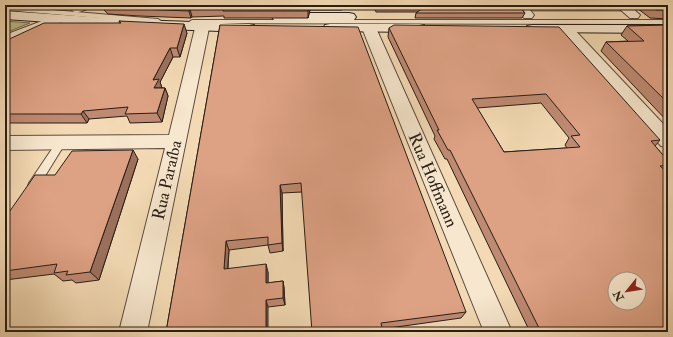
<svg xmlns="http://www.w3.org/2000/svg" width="673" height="337" font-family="'IM FELL Double Pica',serif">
	<rect width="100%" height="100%" fill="#f3dab4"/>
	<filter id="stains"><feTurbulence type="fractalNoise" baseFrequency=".005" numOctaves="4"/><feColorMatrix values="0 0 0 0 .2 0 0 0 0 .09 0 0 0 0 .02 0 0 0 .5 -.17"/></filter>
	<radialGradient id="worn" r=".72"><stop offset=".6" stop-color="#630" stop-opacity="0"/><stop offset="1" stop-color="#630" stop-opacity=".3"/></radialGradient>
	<path fill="#bac08e" stroke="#726e52" d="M 528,5 L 615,5 L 622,11 L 532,11 Z
		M 5,21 L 30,23 L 5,33 Z"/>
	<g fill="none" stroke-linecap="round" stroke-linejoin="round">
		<g stroke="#5c4c3e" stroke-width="2">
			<path id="lane" d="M 5,6 L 158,19 L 161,21 L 158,23 L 5,10 Z
				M 192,20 L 668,20 L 668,24 L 190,23 L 189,22 Z
				M 61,139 L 66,142 L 37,189 L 29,189 L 28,186 L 29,183 L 58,140 Z"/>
		</g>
		<g stroke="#5c4c3e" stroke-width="2">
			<path id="street" d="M 75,5 L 92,5 L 90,8 L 76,13 L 70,9 Z
				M 514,5 L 526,5 L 534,15 L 532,18 L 524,18 Z
				M 615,5 L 629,5 L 640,15 L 638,18 L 630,18 Z
				M 55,16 L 61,20 L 59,23 L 5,44 L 5,35 Z
				M 202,24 L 209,28 L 147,332 L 119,332 L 165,148 L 5,150 L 5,136 L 169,135 L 195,28 Z
				M 369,24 L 376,28 L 512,332 L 484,332 L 362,28 Z
				M 566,25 L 571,26 L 668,129 L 668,147 L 661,146 L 561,32 L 559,29 L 561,26 Z"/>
		</g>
		<g stroke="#291d16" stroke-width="2">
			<path id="secondary" d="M 5,11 L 136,20 L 249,24 L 254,25 L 256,28 L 254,31 L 249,32 L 136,28 L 5,19 Z
				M 279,13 L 349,13 L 354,14 L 356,17 L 354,20 L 349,21 L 274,20 L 272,17 L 274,14 Z
				M 330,24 L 419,24 L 424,25 L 426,28 L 424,31 L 419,32 L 325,31 L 323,28 L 325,25 Z
				M 532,25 L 668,25 L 668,33 L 527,32 L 525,29 L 527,26 Z"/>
		</g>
		<use href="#lane" fill="#f7e7ce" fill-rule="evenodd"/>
		<use href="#street" fill="#f7e7ce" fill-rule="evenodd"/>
		<use href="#secondary" fill="#f7e7ce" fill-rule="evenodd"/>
	</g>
	<path fill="#be8a72" stroke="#291d16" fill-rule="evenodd" d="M 100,5 L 342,5 L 342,10 L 310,10 L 308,18 L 224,18 L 224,16 L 192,17 L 191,18 L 140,16 L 108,14 L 101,7 Z
		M 373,5 L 518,5 L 525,13 L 522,18 L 415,18 L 416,13 L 418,12 L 376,12 Z
		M 633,5 L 668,5 L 668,19 L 650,18 Z
		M 119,21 L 187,33 L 180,57 L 173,57 L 160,82 L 162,88 L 165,88 L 168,96 L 162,122 L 130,123 L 127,116 L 89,119 L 87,123 L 5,123 L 5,41 L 120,23 Z
		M 220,25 L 466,312 L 461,318 L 382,329 L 302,192 L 282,193 L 283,251 L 270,253 L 268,245 L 229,250 L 228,269 L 268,272 L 268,283 L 283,281 L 284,288 L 285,305 L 268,307 L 166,332 Z
		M 668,25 L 668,79 L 665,79 L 665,85 L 668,85 L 668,122 L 601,51 L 606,42 L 628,41 L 621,35 L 627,26 Z
		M 389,28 L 660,140 L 655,146 L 668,161 L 668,168 L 665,170 L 668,332 L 530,332 L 447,159 L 445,159 L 434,139 L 435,136 L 388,37 ZM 541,103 L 569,138 L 565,145 L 567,148 L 504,152 L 477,108 Z
		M 138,159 L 99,280 L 76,283 L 72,280 L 63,281 L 54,274 L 5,280 L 5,218 L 55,175 Z"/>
	<path fill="#9b715c" stroke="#291d16" d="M 309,5 L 310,10 L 308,18 L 308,11 Z
		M 190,9 L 192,17 L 191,18 L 189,11 Z
		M 184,24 L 187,33 L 180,57 L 177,48 Z
		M 170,48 L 173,57 L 160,82 L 162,88 L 154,88 L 153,80 Z
		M 165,88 L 168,96 L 162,122 L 157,113 Z
		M 83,111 L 89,119 L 87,123 L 81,114 Z
		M 133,150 L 138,159 L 99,280 L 90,272 Z
		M 280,185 L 282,193 L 283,251 L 282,243 Z
		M 226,241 L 229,250 L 227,277 L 224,269 Z
		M 266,264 L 268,272 L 268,290 L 266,283 Z
		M 283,281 L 284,288 L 285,305 L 283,298 Z
		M 266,300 L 268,307 L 268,332 L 266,332 Z"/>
	<path fill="#dda184" stroke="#291d16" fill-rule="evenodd" d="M 103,5 L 309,5 L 308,11 L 223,11 L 223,9 L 190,9 L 189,11 L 137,9 L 104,7 Z
		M 376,5 L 518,5 L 525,13 L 416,13 L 426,6 L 377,7 Z
		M 650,5 L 668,5 L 668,10 L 656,10 Z
		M 119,21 L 184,24 L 177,48 L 170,48 L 153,80 L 159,79 L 154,88 L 165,88 L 157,113 L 125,114 L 128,107 L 83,111 L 81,114 L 5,114 L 5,41 L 44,23 L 121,23 Z
		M 220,25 L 358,27 L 466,312 L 381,323 L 383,332 L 312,332 L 301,183 L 280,185 L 282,243 L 268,245 L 268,237 L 226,241 L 224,269 L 266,264 L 266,283 L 283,281 L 283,298 L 266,300 L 266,332 L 166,332 Z
		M 394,25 L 559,27 L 660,140 L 651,141 L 668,161 L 668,165 L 660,166 L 668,173 L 668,332 L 541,332 L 450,150 L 448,150 L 437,130 L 439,130 L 389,28 ZM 546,94 L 580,135 L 571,136 L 580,147 L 504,152 L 472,99 ZM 615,279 L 639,279 L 639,303 L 615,303 Z
		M 668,25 L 668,70 L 663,70 L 665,72 L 665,85 L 668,85 L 668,103 L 606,42 L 644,41 L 627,26 Z
		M 133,150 L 90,272 L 66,275 L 68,271 L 54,273 L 57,264 L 5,271 L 5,218 L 35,175 L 55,175 L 72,151 Z"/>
	<g text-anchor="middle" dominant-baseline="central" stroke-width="3.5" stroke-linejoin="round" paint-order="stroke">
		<g font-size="17" fill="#291d16" stroke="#f7e7ce">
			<text transform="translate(167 180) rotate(-77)">Rua Paraíba</text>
			<text transform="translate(433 180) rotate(67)">Rua Hoffmann</text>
		</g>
	</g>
	<rect width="673" height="337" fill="none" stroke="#f3dab4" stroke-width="20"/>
	<rect x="6" y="6" width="661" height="325" fill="none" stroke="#291d16" stroke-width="2"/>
	<rect x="10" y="10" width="653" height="317" fill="none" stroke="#291d16"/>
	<g transform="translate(627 291) rotate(240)"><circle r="19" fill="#f7e7ce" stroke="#a59684"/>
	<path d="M0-3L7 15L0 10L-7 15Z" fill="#8f2418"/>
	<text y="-6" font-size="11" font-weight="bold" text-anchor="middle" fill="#291d16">N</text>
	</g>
	<rect width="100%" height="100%" filter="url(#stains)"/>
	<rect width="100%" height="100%" fill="url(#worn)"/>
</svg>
